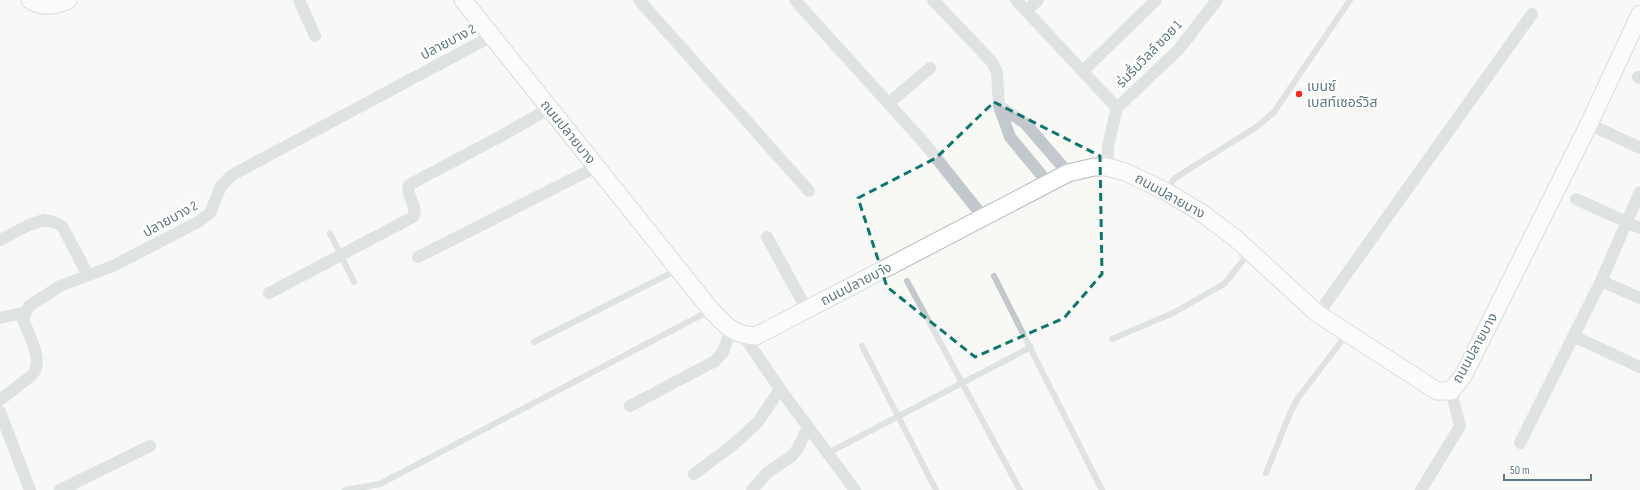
<svg xmlns="http://www.w3.org/2000/svg" width="1640" height="490" font-family="'Sofia Sans Condensed','Noto Sans Thai',sans-serif">
	<rect width="100%" height="100%" fill="#f8f8f5"/>
	<g fill="none" stroke-linecap="round" stroke-linejoin="round">
		<g stroke="#b2bbbe" stroke-width="19">
			<path id="secondary" d="M 30,0 C 42,8 55,6 68,0
				M 463,0 L 711,310 C 726,326 733,335 756,336 L 1068,173 L 1094,167 L 1107,167 L 1125,172 L 1165,191 L 1202,213 L 1235,238 L 1318,314 L 1437,391 L 1451,391 L 1463,376 L 1589,124 L 1640,14"/>
		</g>
		<path stroke="#c2c8cb" stroke-width="6" d="M 1167,189 L 1175,178 L 1258,126 L 1274,112 L 1350,0
			M 330,233 L 354,282
			M 994,276 L 1102,490
			M 907,281 L 1020,490
			M 1112,339 L 1173,313 L 1224,284 L 1249,253
			M 534,342 L 677,270
			M 862,346 L 936,490
			M 828,453 L 1031,347
			M 1266,473 L 1291,411 L 1298,398 L 1347,334
			M 345,490 L 380,484 L 709,311"/>
		<path stroke="#c2c8cb" stroke-width="12" d="M 299,0 L 315,36
			M 639,0 L 809,191
			M 795,0 L 925,144 L 984,218
			M 933,0 L 992,62 L 997,72 L 999,106 L 1010,137 L 1049,184
			M 1016,0 L 1117,108
			M 1026,11 L 1038,0
			M 1083,71 L 1156,0
			M 1638,77 L 1640,78
			M 889,103 L 930,68
			M 999,106 L 1025,123 L 1068,173
			M 1117,108 L 1179,49 L 1217,0
			M 1589,124 L 1640,148
			M 1107,167 L 1108,146 L 1117,108
			M 1576,199 L 1640,228
			M 767,237 L 807,310
			M 0,240 L 29,225 L 44,220 L 54,222 L 62,226 L 88,275
			M 418,257 L 596,167
			M 1601,281 L 1640,298
			M 269,293 L 413,217 C 419,206 405,196 409,185 L 501,136 L 550,108
			M 1318,314 L 1532,14
			M 0,318 L 26,312
			M 743,335 L 780,389 L 855,490
			M 1573,336 L 1640,367
			M 0,400 L 32,375 C 45,361 28,334 23,319 L 29,306 L 60,286 L 113,266 L 198,222 L 210,213 L 221,186 L 232,175 L 492,36
			M 630,406 L 715,361 L 723,352 L 731,330
			M 0,412 L 30,490
			M 1520,443 L 1601,281 L 1640,192
			M 694,474 L 733,445 L 758,422 L 780,389
			M 60,490 L 150,446
			M 752,490 L 768,472 L 792,456 L 798,448 L 808,427
			M 1421,490 L 1460,426 L 1451,391"/>
		<use href="#secondary" stroke="#fff" stroke-width="17"/>
	</g>
	<path d="M0 0H1640V490H0ZM 994,102 L 1100,156 L 1102,274 L 1064,318 L 975,357 L 887,287 L 858,198 L 936,158 Z" fill="#f8f8f5" fill-opacity=".55" fill-rule="evenodd"/>
	<path fill="none" stroke="#0f766e" stroke-width="3" stroke-dasharray="8 5" stroke-linejoin="round" d="M 994,102 L 1100,156 L 1102,274 L 1064,318 L 975,357 L 887,287 L 858,198 L 936,158 Z"/>
	<circle fill="#f02c1d" stroke="#fff" stroke-width="1.5" cx="1299" cy="94" r="4"/>
	<g text-anchor="middle" dominant-baseline="central" stroke-width="4" stroke-linejoin="round" paint-order="stroke">
		<g font-size="14" fill="#617982" stroke="#fff">
			<text transform="translate(448 42) rotate(-28)">ปลายบาง 2</text>
			<text transform="translate(1149 54) rotate(-46)">ร่มรื่นวิลล์ ซอย 1</text>
			<text transform="translate(568 132) rotate(51)">ถนนปลายบาง</text>
			<text transform="translate(1170 196) rotate(29)">ถนนปลายบาง</text>
			<text transform="translate(170 219) rotate(-29)">ปลายบาง 2</text>
			<text transform="translate(856 284) rotate(-27)">ถนนปลายบาง</text>
			<text transform="translate(1475 348) rotate(-61)">ถนนปลายบาง</text>
		</g>
		<g font-size="14" fill="#617982" stroke="#fff" text-anchor="start">
			<text x="1307" y="86">เบนซ์<tspan x="1307" dy="16">เบสท์เซอร์วิส</tspan></text>
		</g>
	</g>
	<path d="M1504 474v6h87v-6" fill="none" stroke="#617982" stroke-width="2"/>
	<text x="1510" y="474" font-size="12" fill="#617982" stroke="#ffffff" stroke-width="3" paint-order="stroke">50 m</text>
</svg>
